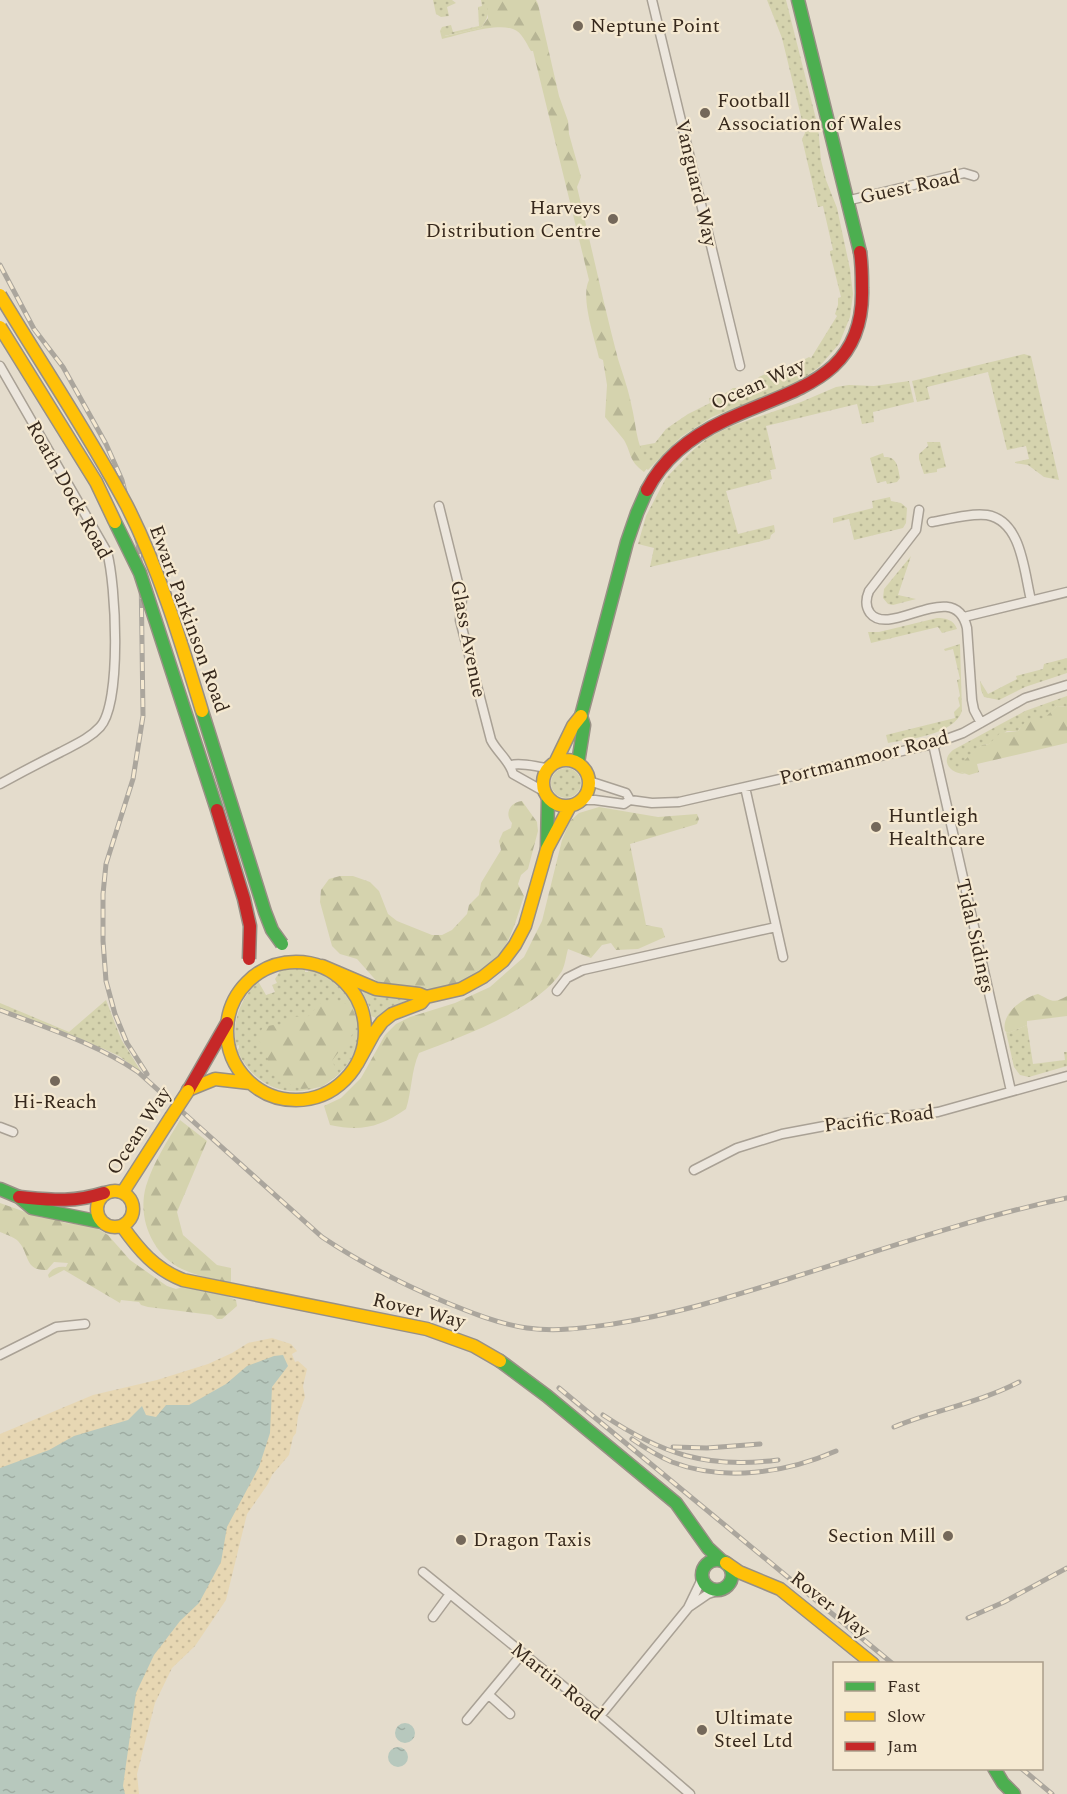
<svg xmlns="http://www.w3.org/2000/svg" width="1067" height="1794" font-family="Spectral,serif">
	<defs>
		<pattern id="grass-dots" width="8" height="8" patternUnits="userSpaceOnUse" patternTransform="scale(1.5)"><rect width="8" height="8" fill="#d5d3ae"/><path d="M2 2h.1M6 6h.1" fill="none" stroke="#b7b595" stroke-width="1.8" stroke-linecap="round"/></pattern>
		<pattern id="forest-firs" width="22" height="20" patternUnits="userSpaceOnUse" patternTransform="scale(1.5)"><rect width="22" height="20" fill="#d5d3ae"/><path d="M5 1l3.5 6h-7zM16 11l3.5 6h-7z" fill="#b7b595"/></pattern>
		<pattern id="sand-dots" width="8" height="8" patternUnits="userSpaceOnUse" patternTransform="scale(1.5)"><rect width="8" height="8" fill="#e7d7b3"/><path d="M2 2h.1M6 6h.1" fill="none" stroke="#c7b99a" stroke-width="1.8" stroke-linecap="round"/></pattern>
		<pattern id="water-ripples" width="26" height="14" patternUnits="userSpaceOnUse" patternTransform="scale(1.5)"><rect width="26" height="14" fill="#b7c8bd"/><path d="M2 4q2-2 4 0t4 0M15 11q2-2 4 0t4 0" fill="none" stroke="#9eaca2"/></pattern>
	</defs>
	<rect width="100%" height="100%" fill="#e4dccc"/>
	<path fill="url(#grass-dots)" d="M 433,0 L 452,0 L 456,3 L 447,7 L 449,16 L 441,17 L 436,14 Z
		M 481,0 L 488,0 C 490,12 488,18 481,28 L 444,36 L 440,31 L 442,27 L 451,25 L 453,32 L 479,26 L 478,7 L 482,6 Z
		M 767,0 L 786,0 L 818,127 L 821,160 L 826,180 L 837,208 L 850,269 L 853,294 L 850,317 L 839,344 L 819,367 L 798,382 L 780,390 L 712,417 L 681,437 L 648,470 L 636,460 L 633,447 L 655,443 L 666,429 L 688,414 L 710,403 L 709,398 L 723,395 L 733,388 L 752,388 L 759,377 L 767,373 L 767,371 L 770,369 L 774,375 L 809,357 L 811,358 L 837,316 L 835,314 L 838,305 L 838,298 L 841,297 L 830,253 L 830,251 L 833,250 L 823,206 L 818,207 L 802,139 L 805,133 L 782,38 Z
		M 1024,354 L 1031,356 L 1059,480 L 1044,477 L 1028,465 L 1015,463 L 1015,462 L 1029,459 L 1026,446 L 1007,450 L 988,372 L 927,387 L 930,399 L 917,402 L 912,381 Z
		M 909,381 L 914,402 L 873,412 L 874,422 L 862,424 L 857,404 L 766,426 L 776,469 L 770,470 L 772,479 L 726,491 L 738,534 L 774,525 L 775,532 L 771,535 L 770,539 L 650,567 L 654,548 L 638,544 L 646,516 L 666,478 L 691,452 L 708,438 L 729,427 L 801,402 L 836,387 L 849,385 L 874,386 Z
		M 927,442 L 940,442 L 946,467 L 937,469 L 937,472 L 924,474 L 919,459 L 919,454 L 928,446 Z
		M 883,453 L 884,457 C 897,456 898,467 900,478 L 897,482 L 887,484 L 886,481 L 877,483 L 870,458 Z
		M 890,497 L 891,501 L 901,503 L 907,508 L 906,523 L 903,528 L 854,540 L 849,519 L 833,523 L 833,518 L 873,508 L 872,501 Z
		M 911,556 L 898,595 L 916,599 L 893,605 L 888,604 L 883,598 L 884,589 Z
		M 937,618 C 946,618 954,620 957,629 L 942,633 L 938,627 L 871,643 L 868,632 L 879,632 Z
		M 960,644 L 962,711 C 954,735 909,739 888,743 L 886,735 L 955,718 L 954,712 L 960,706 L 958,698 L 960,696 L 957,680 L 960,679 L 953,649 L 945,651 L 944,649 Z
		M 1067,658 L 1067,673 L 1025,687 L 999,700 L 984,697 L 981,690 L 980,681 L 988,694 L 1017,679 L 1016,676 L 1043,669 L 1044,664 Z
		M 1067,696 L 1067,707 L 1057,706 L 1045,719 L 1020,728 L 1018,731 L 1007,731 L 989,744 L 982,745 L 969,757 L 961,772 L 965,774 C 951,774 939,761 953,750 L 1025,711 Z
		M551 783a15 15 0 1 1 30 0a15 15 0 1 1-30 0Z
		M 298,967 L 305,968 L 305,972 L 308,972 L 309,969 C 328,975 342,984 351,1002 C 388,1075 276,1134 237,1050 L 239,1048 L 239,1045 L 236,1046 C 232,1020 240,1000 258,981 L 266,995 L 275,992 L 272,985 L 277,983 L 275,979 L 280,971 Z
		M 362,991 L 384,996 L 410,999 L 388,1008 L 376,1018 L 371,1016 L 370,1008 Z
		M 106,1000 L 121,1039 L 142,1073 L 119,1056 L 104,1049 L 0,1008 L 0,1003 L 69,1032 Z
		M 1027,1025 L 1033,1064 L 1065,1060 L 1064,1052 L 1067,1052 L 1067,1066 L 1029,1077 L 1020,1075 L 1014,1067 L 1006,1032 L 1008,1033 Z"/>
	<path fill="url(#forest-firs)" d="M 488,0 L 536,0 L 538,4 L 559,96 L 568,121 L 569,134 L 581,177 L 577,187 C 591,244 603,302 618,359 C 623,375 629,391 632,408 C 636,423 637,456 652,463 L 644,472 C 628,460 632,454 624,440 C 618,432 611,425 605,417 L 607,385 L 603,360 L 599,358 C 595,339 580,298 589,280 L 533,51 L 531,51 C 526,43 522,32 513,29 C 495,23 460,35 442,39 L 440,31 L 443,32 L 445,36 L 481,28 L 488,18 Z
		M 1057,706 L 1067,707 L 1067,743 L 977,764 L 979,772 L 969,775 L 961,772 L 959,768 C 963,760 975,751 982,745 L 989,744 L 1000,733 L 1018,731 L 1025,722 L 1030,720 C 1042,724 1048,714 1057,706 Z
		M 522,801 L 537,822 L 538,831 L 528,869 L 521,875 L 518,884 L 524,896 C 517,917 511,942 496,959 C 478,978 451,987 425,989 C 411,991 394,986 380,985 L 357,959 L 340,954 L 332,946 L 320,902 L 321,890 L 329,879 L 340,876 L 353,876 L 370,882 L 379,891 L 388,914 L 397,921 L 432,935 L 442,935 L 452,930 L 467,914 L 469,905 L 479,895 L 481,883 L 501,850 L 499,841 L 503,832 L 511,828 L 512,823 C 504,814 510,802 522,801 Z
		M 599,807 L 658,817 L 697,814 L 699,819 L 697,824 L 630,844 L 646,925 L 662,928 L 665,937 L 638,949 L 616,950 L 611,943 L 602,945 L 591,958 L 568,949 C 566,956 565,965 562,971 C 537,1010 461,1037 419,1053 C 411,1071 412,1090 406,1109 C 380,1127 361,1132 330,1125 L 324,1106 L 341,1098 L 361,1078 L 385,1035 L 396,1024 L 410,1017 L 455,1003 L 490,987 L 524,957 L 542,921 L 562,840 L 570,821 L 579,813 Z
		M 1038,994 C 1053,1001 1052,1004 1067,996 L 1067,1016 L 1027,1021 L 1027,1025 L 1025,1026 L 1008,1033 L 1005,1031 C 1001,1014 1022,998 1038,994 Z
		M 327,1001 L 349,1004 C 368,1027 345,1042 332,1061 L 339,1074 L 322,1087 L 302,1089 L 293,1086 L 282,1079 L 268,1064 L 268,1054 L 257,1038 L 263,1027 L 273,1025 L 281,1027 C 290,1013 295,1018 309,1016 L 319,1004 Z
		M 180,1120 L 207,1141 L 177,1212 L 183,1235 L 217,1265 L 231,1268 L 231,1283 C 214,1279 197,1276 182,1269 C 152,1254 137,1218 146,1186 C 153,1163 168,1140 180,1120 Z
		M 0,1203 L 42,1218 L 53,1217 L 65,1223 L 93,1226 L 108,1235 L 130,1260 L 167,1286 L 176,1289 L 186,1286 L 200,1291 L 225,1295 L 236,1300 L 237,1306 L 222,1319 L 217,1319 L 212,1315 L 148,1307 L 141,1305 L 139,1302 L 121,1300 L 120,1303 L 64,1270 L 49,1278 L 48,1275 C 52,1268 58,1266 66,1267 L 68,1263 L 54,1262 L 47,1270 C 24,1271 30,1254 18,1241 C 14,1237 5,1234 0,1232 Z"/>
	<path fill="url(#sand-dots)" d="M 272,1338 L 291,1344 L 297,1351 L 292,1354 L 295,1362 L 298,1361 L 307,1369 L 303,1386 L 305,1397 L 298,1416 L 296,1433 L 293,1437 L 289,1455 L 272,1475 L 268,1484 L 247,1514 L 226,1600 L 195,1646 L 172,1668 L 155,1703 L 137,1774 L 139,1794 L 89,1794 L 241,1446 L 280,1372 L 287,1367 L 288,1365 L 281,1357 L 218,1405 L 0,1496 L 0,1434 L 93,1395 L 157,1380 L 208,1364 L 232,1353 L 248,1343 Z"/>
	<path fill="url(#water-ripples)" d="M 283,1355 L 288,1366 L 272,1387 L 270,1433 L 259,1467 L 227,1527 L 221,1562 L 199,1603 L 180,1621 L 154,1655 L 136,1693 L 123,1786 L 125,1794 L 0,1794 L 0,1468 L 49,1450 L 74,1436 L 128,1420 L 142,1406 L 146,1415 L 156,1417 L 166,1405 L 189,1405 L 226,1384 L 247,1366 L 274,1356 Z
		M395 1733a10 10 0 1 1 20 0a10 10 0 1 1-20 0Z
		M388 1757a10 10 0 1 1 20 0a10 10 0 1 1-20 0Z"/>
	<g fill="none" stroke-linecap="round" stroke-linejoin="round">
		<g stroke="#a9a195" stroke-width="11">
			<path id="street" d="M 652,0 L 740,366
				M 846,201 L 964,173 L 974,176
				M 0,366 L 107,552 C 116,584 122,703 100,727 C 89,739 74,745 61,752 C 41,762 20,773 0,784
				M 439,506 L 462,599 L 460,620 L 491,740 C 497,752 510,761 513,774 L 545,792
				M 919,510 L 916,530 L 869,591 C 866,598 865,606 870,613 C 890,639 955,576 967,628 L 972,700 L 974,710 L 981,723
				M 932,522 C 949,519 970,513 987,515 C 1022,521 1024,572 1031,600
				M 964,617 L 1067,592
				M 933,744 L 1011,1091
				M 511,765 C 522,762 536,767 548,768
				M 589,781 L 626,793 L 630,800
				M 745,787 L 783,957
				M 582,800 L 595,800 L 624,804 L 630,800 L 652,803 L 679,802 L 933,744 L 963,733 L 1025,698 L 1067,685
				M 557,991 L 567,978 L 583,970 L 776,927
				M 0,1127 L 13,1132
				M 694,1170 L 737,1148 L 782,1134 L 830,1125 L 938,1112 L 1067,1076
				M 0,1355 L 56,1327 L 85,1324
				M 423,1572 L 600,1716 L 690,1794
				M 689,1607 L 708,1594 L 717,1591
				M 433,1617 L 450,1594
				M 489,1695 L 510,1714
				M 600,1716 L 688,1608 L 702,1579
				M 467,1720 L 522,1654"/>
		</g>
		<g stroke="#989085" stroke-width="15">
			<path id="fast" d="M 798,0 L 860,252
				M 578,763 L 584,725 L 581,716 L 627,542 L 637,513 L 647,490
				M 547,849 L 548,798
				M 0,1189 L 19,1197 L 32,1208 L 101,1222
				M 500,1361 L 547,1396 L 676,1503 L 708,1548 L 722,1561
				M702 1575a15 15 0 1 1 30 0a15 15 0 1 1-30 0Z
				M 994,1768 L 1003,1783 L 1014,1794"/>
		</g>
		<g stroke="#989085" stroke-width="15">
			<path id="slow" d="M543 783a23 23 0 1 1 46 0a23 23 0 1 1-46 0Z
				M 556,761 L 573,726 L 581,716
				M227 1031a69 69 0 1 1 138 0a69 69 0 1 1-138 0Z
				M 322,966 L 376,989 L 419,994 L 426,997
				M 357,1064 L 374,1033 L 382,1022 L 392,1014 L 421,1003 L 426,997 L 461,989 L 483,977 L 503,961 L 515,945 L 525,926 L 547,849 L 570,806
				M 188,1090 L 215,1079 L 250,1083
				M97 1209a18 18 0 1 1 36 0a18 18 0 1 1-36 0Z
				M 123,1192 L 171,1117
				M 122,1226 C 139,1250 155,1269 183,1280 L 427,1329 L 474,1346 L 500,1361
				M 726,1563 L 739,1572 L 780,1589 L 873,1664"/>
		</g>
		<g stroke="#989085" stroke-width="15">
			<path id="jam" d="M 647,490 C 663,459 692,436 724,421 C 790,389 865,381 862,288 C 862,276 862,264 860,252
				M 188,1091 L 227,1023
				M 19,1197 C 52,1200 72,1203 104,1193"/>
		</g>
		<use href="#street" stroke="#ece6dd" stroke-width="8"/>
		<use href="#fast" stroke="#4caf50" stroke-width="12"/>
		<use href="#slow" stroke="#ffc107" stroke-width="12"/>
		<use href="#jam" stroke="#c62828" stroke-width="12"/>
		<g stroke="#aba69d" stroke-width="5">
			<path id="rail" d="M 0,265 L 34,329 L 63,367 L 106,444 L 122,480 L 138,543 L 141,570 L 143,716 L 133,779 L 106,864 L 103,894 L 103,941 L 106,981 L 115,1014 L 127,1043 L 147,1074
				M 0,1010 C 47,1028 97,1044 138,1072 L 322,1237 C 361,1263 402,1284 445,1302 C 472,1313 499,1324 527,1328 C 557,1332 584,1328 613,1324 C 671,1315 720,1300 775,1283 C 872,1253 968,1219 1067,1198
				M 559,1388 L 893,1664
				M 603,1415 C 662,1454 706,1469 778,1460
				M 894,1427 C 935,1410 979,1403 1019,1382
				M 632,1439 C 645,1448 658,1456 672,1462 C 724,1482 786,1473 836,1451
				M 673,1447 L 707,1448 L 760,1444
				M 968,1618 L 1004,1602 L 1067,1568
				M 1021,1768 L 1052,1794"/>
		</g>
		<use href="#rail" stroke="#f5e9d1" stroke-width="3" stroke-dasharray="9" stroke-linecap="butt"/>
		<g stroke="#989085" stroke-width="15" stroke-linecap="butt">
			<path id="fast-bridge" d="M 115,522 L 140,573 L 217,810
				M 202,711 L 265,912 L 272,930 L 282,944"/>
		</g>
		<g stroke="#989085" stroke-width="15" stroke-linecap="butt">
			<path id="slow-bridge" d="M 0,295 C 42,365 89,434 127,506 C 160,571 181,642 202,711
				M 0,327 L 96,482 L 115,522
				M 171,1117 L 188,1091"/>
		</g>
		<g stroke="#989085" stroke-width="15" stroke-linecap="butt">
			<path id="jam-bridge" d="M 217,810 L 244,899 L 250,926 L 249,959"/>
		</g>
		<use href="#fast-bridge" stroke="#4caf50" stroke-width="12"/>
		<use href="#slow-bridge" stroke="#ffc107" stroke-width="12"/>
		<use href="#jam-bridge" stroke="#c62828" stroke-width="12"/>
	</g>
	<g fill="#74685a" stroke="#f5e9d1" stroke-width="2">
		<circle cx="578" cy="26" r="6"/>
		<circle cx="705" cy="113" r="6"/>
		<circle cx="613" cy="219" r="6"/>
		<circle cx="876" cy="827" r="6"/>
		<circle cx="55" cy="1081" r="6"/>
		<circle cx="948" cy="1536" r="6"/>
		<circle cx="461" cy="1540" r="6"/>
		<circle cx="702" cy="1730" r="6"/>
	</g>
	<g text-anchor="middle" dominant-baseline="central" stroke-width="4.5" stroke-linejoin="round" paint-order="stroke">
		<g font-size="20" fill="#37291d" stroke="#f5e9d1" text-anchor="start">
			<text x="590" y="26">Neptune Point</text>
			<text x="717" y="101">Football<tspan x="717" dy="23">Association of Wales</tspan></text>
			<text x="601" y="208" text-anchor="end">Harveys<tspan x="601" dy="23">Distribution Centre</tspan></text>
			<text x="888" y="816">Huntleigh<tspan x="888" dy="23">Healthcare</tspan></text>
			<text x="55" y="1102" text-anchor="middle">Hi-Reach</text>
			<text x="936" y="1536" text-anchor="end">Section Mill</text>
			<text x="473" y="1540">Dragon Taxis</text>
			<text x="714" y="1718">Ultimate<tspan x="714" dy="23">Steel Ltd</tspan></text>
		</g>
		<g font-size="20" fill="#37291d" stroke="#f5e9d1">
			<text transform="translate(696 183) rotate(77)">Vanguard Way</text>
			<text transform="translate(910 187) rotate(-12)">Guest Road</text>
			<text transform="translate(758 384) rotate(-24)">Ocean Way</text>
			<text transform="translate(69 490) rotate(61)">Roath Dock Road</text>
			<text transform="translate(189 619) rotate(70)">Ewart Parkinson Road</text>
			<text transform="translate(468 639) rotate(79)">Glass Avenue</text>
			<text transform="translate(864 758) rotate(-14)">Portmanmoor Road</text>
			<text transform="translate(975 936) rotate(77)">Tidal Sidings</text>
			<text transform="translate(879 1119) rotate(-7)">Pacific Road</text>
			<text transform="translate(139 1131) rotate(-57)">Ocean Way</text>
			<text transform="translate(419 1311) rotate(14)">Rover Way</text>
			<text transform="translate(830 1605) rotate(38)">Rover Way</text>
			<text transform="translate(557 1682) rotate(39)">Martin Road</text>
		</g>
	</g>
	<rect x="833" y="1662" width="210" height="108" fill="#f5e9d1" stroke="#a99c89" stroke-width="1.5"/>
	<rect x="845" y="1682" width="30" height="9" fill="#4caf50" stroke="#a99c89" stroke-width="1.5"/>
	<text x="887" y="1692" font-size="18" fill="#37291d">Fast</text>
	<rect x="845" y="1712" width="30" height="9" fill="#ffc107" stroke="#a99c89" stroke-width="1.5"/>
	<text x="887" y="1722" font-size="18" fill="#37291d">Slow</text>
	<rect x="845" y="1742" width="30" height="9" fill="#c62828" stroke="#a99c89" stroke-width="1.5"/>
	<text x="887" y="1752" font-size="18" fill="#37291d">Jam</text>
</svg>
